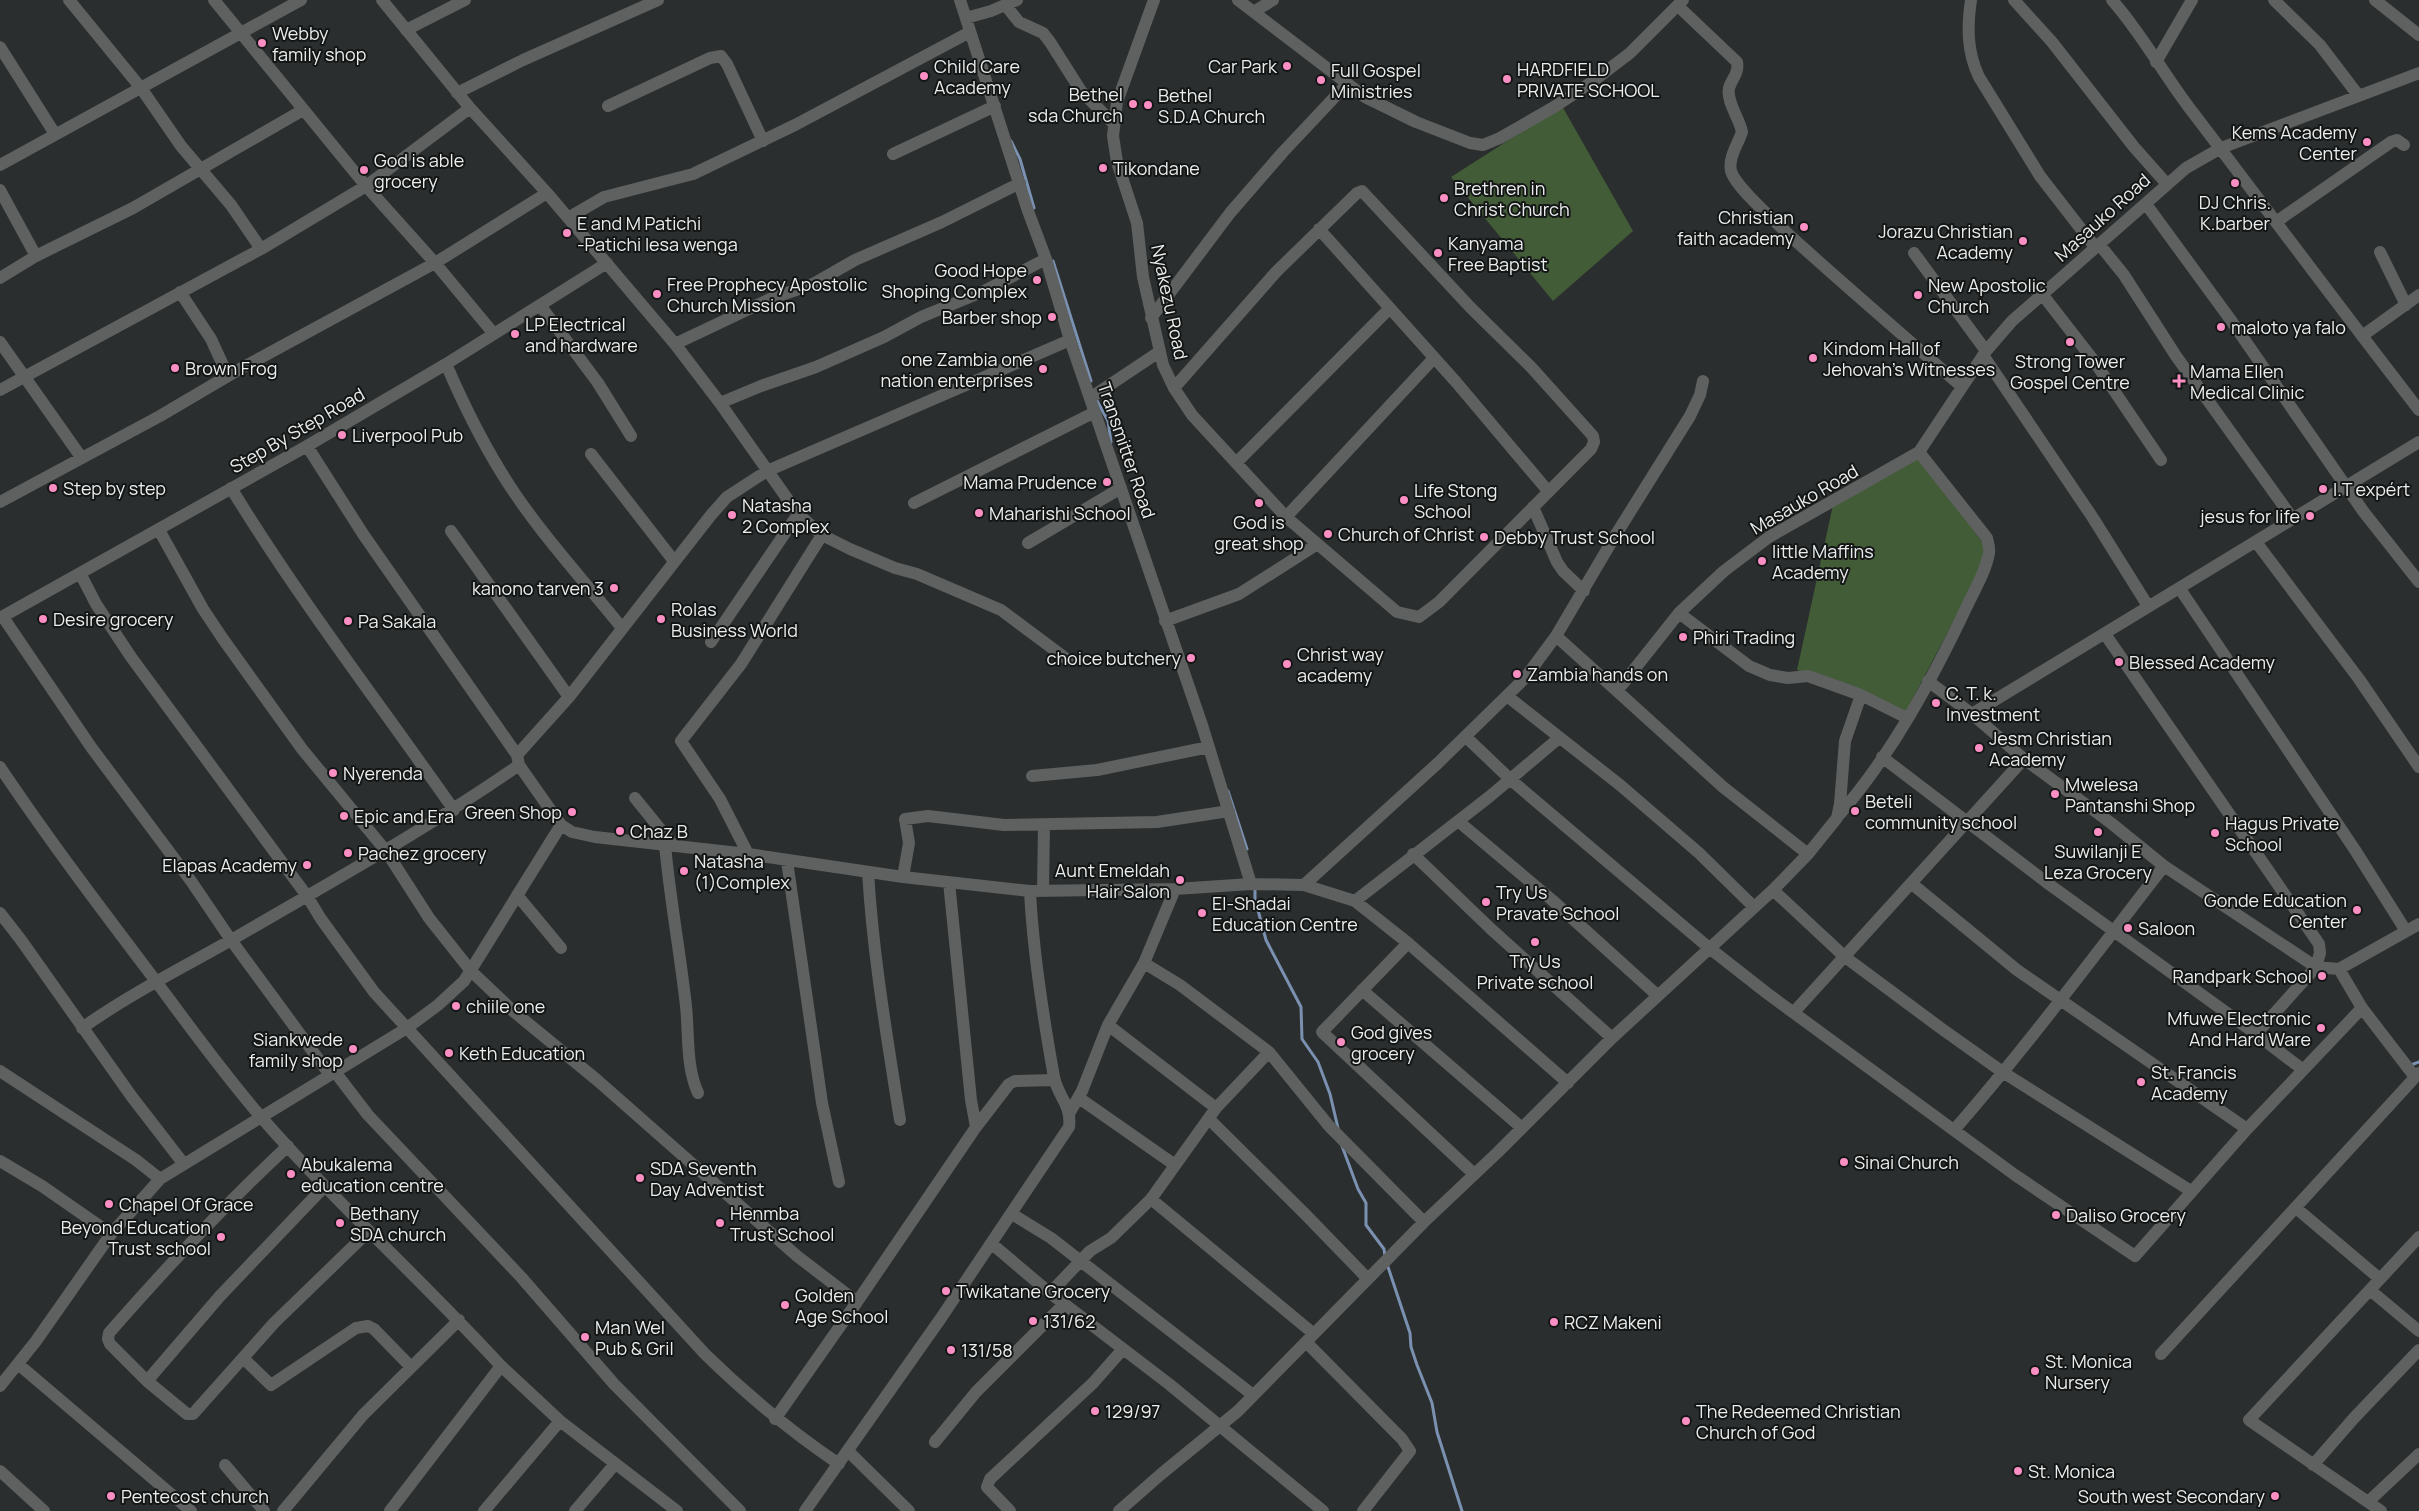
<svg xmlns="http://www.w3.org/2000/svg" width="2419" height="1511" font-family="Manrope,sans-serif">
	<rect width="100%" height="100%" fill="#2b2e2e"/>
	<path fill="#425c37" d="M 1562,106 L 1633,231 L 1553,301 L 1451,177 Z
		M 1918,457 L 1986,547 L 1979,573 L 1905,713 L 1851,686 L 1797,670 L 1833,505 Z"/>
	<g fill="none" stroke-linecap="round" stroke-linejoin="round">
		<path stroke="#7b91b1" stroke-width="3" d="M 1011,141 L 1020,159 L 1034,208
			M 1053,261 L 1091,381
			M 1096,399 L 1108,421 L 1111,442
			M 1228,791 L 1247,849
			M 1255,887 L 1255,899 L 1266,940 L 1301,1007 L 1302,1039 L 1318,1062 L 1330,1094 L 1338,1128
			M 2411,1065 L 2419,1062
			M 1342,1146 L 1358,1189 L 1366,1203 L 1366,1225 L 1384,1249 L 1385,1256
			M 1387,1264 L 1410,1333 L 1411,1347 L 1417,1365 L 1432,1403 L 1437,1432 L 1462,1511"/>
		<path stroke="#5f6160" stroke-width="12" d="M 69,0 L 141,88 L 181,146 L 231,205 L 261,249
			M 214,0 L 366,186 L 435,263 L 494,334
			M 382,0 L 470,108 L 547,193 L 675,344 L 720,403 L 798,514 L 822,535 L 850,549 L 895,568 L 917,574 L 1001,610 L 1068,660
			M 960,0 L 1028,211 L 1046,259 L 1070,340 L 1202,725 L 1251,884
			M 1154,0 L 1117,102 L 1113,136 L 1117,162 L 1137,223 L 1143,277 L 1163,365 L 1174,388 L 1192,415 L 1286,517 L 1397,612 L 1419,617 L 1439,602 L 1591,449 L 1594,442 L 1593,436 L 1531,367 L 1470,307 L 1362,191 L 1357,193 L 1276,272 L 1174,388
			M 1238,0 L 1365,97 L 1416,122 L 1470,143 L 1483,145 L 1500,138 L 1554,107 L 1592,82 L 1630,53 L 1683,0
			M 1971,0 C 1967,27 1967,52 1979,77 L 2040,176 L 2095,247
			M 2014,0 L 2052,42 L 2134,147 L 2166,183
			M 2112,0 C 2143,35 2165,77 2194,114 C 2269,212 2343,312 2419,410
			M 2274,0 L 2320,45 L 2358,95
			M 2375,0 L 2419,35
			M 1006,6 L 1019,22 L 1043,33 L 1050,42 L 1081,91 L 1113,123
			M 1678,6 L 1737,62 C 1739,74 1732,78 1729,88 C 1726,102 1740,119 1742,132 C 1738,144 1728,158 1731,171 C 1736,188 1774,220 1787,233 C 1844,285 1903,335 1961,386
			M 1255,11 L 1273,0
			M 966,18 L 991,11 L 1017,0
			M 406,30 L 465,0
			M 0,47 L 55,134
			M 2156,62 L 2192,0
			M 457,93 L 523,60 L 658,0
			M 608,106 L 710,58 L 721,56 L 727,64 L 763,141
			M 893,154 L 995,106
			M 0,165 L 301,0
			M 0,190 L 36,256
			M 2146,204 L 2230,319 L 2363,511 L 2419,582
			M 568,218 L 604,197 L 693,174 L 795,125 L 970,32
			M 2276,222 L 2391,142 L 2397,140 L 2404,145
			M 1319,229 L 1456,382 L 1548,491
			M 2099,244 L 2124,275 L 2176,356 L 2293,519
			M 2380,252 L 2406,305
			M 1914,253 L 1986,351
			M 0,278 L 36,256 L 133,208 L 303,110
			M 180,292 L 211,339 L 228,376
			M 2042,294 L 2094,361 L 2161,460
			M 540,305 L 598,383 L 631,436
			M 1151,318 L 1230,213 L 1283,152 L 1346,85
			M 2362,336 L 2419,295
			M 0,342 L 81,457
			M 675,344 L 770,299 L 813,284 L 855,260 L 942,222 L 1020,183
			M 1983,355 L 2093,518 L 2148,606
			M 446,364 C 462,401 480,438 501,472 C 535,528 581,577 622,628
			M 0,390 L 261,249 L 366,186 L 470,108
			M 1090,398 L 1159,352
			M 720,403 L 761,386 L 816,367 L 884,337 L 921,317 L 982,292 L 1046,259
			M 307,446 L 363,534 L 517,755
			M 591,454 L 674,561
			M 1236,463 L 1390,308
			M 231,488 C 299,599 379,703 454,810
			M 0,502 L 160,416 L 238,370 L 435,263 L 547,193
			M 914,503 L 1095,412
			M 1533,507 L 1557,562 L 1563,571 L 1584,591
			M 1286,517 L 1434,358
			M 159,530 L 203,609 L 223,639 L 302,749 L 386,851 L 429,918 L 471,971 L 513,1011 L 597,1080 L 797,1256 L 857,1302 L 775,1419
			M 451,531 L 569,697
			M 2256,542 L 2359,679 L 2419,767
			M 1028,543 L 1121,488
			M 80,573 L 96,604 L 131,657 L 307,896 L 321,919 L 374,992 L 705,1354 C 747,1395 790,1431 839,1464
			M 2180,589 L 2355,850 L 2406,931
			M 1679,613 L 1749,666 L 1770,675 L 1788,678 L 1808,676 L 1861,695
			M 3,617 L 91,747 L 191,881 L 231,940 L 330,1075
			M 0,618 L 307,446 L 446,364 L 607,263
			M 1165,621 L 1239,594 L 1316,545
			M 2105,634 L 2319,944 L 2320,953 L 2316,967 L 2256,1034
			M 1556,636 L 1617,691 L 1679,613 L 1724,571 L 1769,537 L 1919,452 L 1986,351 L 2012,321 L 2186,168 L 2221,148 L 2419,73
			M 711,642 L 798,514
			M 1928,681 L 1972,714 L 2024,759 L 2111,823 L 2164,866 L 2316,967 L 2339,969 L 2419,924
			M 1617,691 L 1723,787 L 1808,854
			M 1507,696 L 1620,785 L 1699,853 L 1753,906
			M 1972,714 L 2419,442
			M 1466,737 L 1511,780 L 1708,947 L 1768,994 L 2015,1175 L 2135,1256 L 2247,1129 L 2362,1008
			M 1882,757 L 2050,885 L 2256,1034 L 2302,1069
			M 0,767 C 49,840 102,910 155,980 C 189,1026 223,1073 261,1117 C 337,1204 423,1281 501,1366
			M 1032,776 L 1097,770 L 1209,747
			M 635,798 L 674,846
			M 1839,815 C 1892,754 1933,678 1967,606 C 1975,589 1986,571 1989,553 C 1990,548 1988,543 1987,538 L 1919,452
			M 1458,821 L 1552,900 L 1657,995
			M 561,825 L 572,832 L 595,837 L 748,854 L 903,877 L 1030,891 L 1175,889 L 1251,884 L 1304,885 L 1355,901 L 1408,943 L 1568,1083
			M 665,845 C 670,899 680,952 686,1006 C 689,1035 686,1067 698,1093
			M 748,854 L 720,799 L 681,741 L 741,664 L 822,535
			M 1413,854 L 1491,929 L 1612,1038
			M 787,861 L 822,1103 L 839,1182
			M 868,872 C 873,956 887,1037 900,1120
			M 903,877 L 909,843 L 905,819 L 928,816 L 1004,825 L 1157,822 L 1229,811
			M 949,882 L 971,1100 L 976,1127
			M 1911,883 L 2017,970 L 2247,1129
			M 1304,885 L 1438,763 L 1525,678 L 1556,636 L 1615,536 L 1690,416 L 1700,395 L 1703,381
			M 1773,890 L 1845,957 L 1942,1029 L 2004,1073 L 2191,1191
			M 1043,891 L 1044,825
			M 517,895 L 561,948
			M 1355,901 L 1489,797 L 1559,738
			M 0,913 L 21,940 L 132,1097 L 183,1163
			M 1408,943 L 1322,1032 L 1474,1174
			M 1144,963 L 1180,985 L 1269,1052
			M 2339,969 L 2362,1008 L 2415,1077
			M 1362,990 L 1522,1128
			M 1794,1012 L 2024,759
			M 1108,1025 L 1216,1108
			M 82,1028 C 130,994 182,968 233,939 C 329,883 427,829 519,765
			M 0,1071 L 136,1160 L 160,1179
			M 335,1072 L 368,1115 L 521,1277 L 614,1384 L 740,1511
			M 1079,1098 L 1175,1165
			M 1070,1112 L 1082,1091 L 1108,1025 L 1144,963 L 1175,889
			M 1209,1119 L 1305,1214 L 1368,1279
			M 1954,1130 C 2028,1045 2095,955 2164,866
			M 0,1161 L 42,1186 L 111,1234
			M 324,1187 L 220,1296 L 147,1381 L 187,1414 L 193,1414 L 274,1323 L 369,1231
			M 1151,1199 L 1314,1334
			M 2296,1208 L 2380,1279
			M 1012,1214 L 1051,1238 L 1253,1395
			M 992,1244 L 1050,1293 L 1169,1384 L 1323,1511
			M 2370,1290 L 2419,1331
			M 1050,1293 L 1090,1251 L 1111,1238 L 1151,1199 L 1216,1108 L 1269,1052 L 1329,1126 L 1424,1222
			M 857,1302 L 976,1127 L 1009,1084 L 1015,1081 L 1055,1080
			M 1306,1342 L 1402,1439 L 1410,1451 L 1363,1511
			M 2161,1354 L 2419,1073
			M 243,1358 L 271,1385 L 356,1328 L 368,1326 L 374,1329 L 411,1367
			M 18,1364 L 191,1511
			M 147,1381 L 110,1344 L 108,1339 L 109,1333 C 166,1268 224,1205 288,1146
			M 0,1386 L 36,1341 L 111,1234 L 160,1179 L 407,1028 L 438,1005 L 464,981 L 561,825 L 519,765 L 517,755 L 569,697 L 711,515 L 727,497 L 767,471 L 1070,340
			M 936,1440 L 935,1442 L 976,1392 L 1064,1304
			M 848,1451 L 909,1511
			M 225,1465 L 264,1511
			M 2313,1465 L 2354,1418 L 2419,1350
			M 0,1471 L 44,1511
			M 2368,1502 L 2419,1454
			M 283,1511 L 363,1415 L 459,1320
			M 390,1511 L 501,1366 L 560,1421
			M 484,1511 L 560,1421 L 677,1511
			M 575,1511 L 615,1464
			M 805,1511 L 941,1318 L 1069,1127 C 1072,1105 1058,1097 1054,1077 C 1043,1016 1033,953 1030,891
			M 1010,1511 L 987,1487 L 990,1479 L 1093,1383 L 1123,1349
			M 1119,1511 L 1160,1475 L 1238,1411 L 1424,1222 L 1498,1152 L 1612,1038 L 1773,890 L 1808,854 L 1837,818 L 1840,804 L 1845,741 L 1861,695 L 1907,718
			M 2381,1511 L 2249,1420 L 2419,1237"/>
	</g>
	<g fill="#fb8fc4" stroke="#141616" stroke-width="2">
		<circle cx="262" cy="43" r="5"/>
		<circle cx="1287" cy="66" r="5"/>
		<circle cx="924" cy="76" r="5"/>
		<circle cx="1507" cy="79" r="5"/>
		<circle cx="1321" cy="80" r="5"/>
		<circle cx="1133" cy="104" r="5"/>
		<circle cx="1148" cy="105" r="5"/>
		<circle cx="2367" cy="142" r="5"/>
		<circle cx="1103" cy="168" r="5"/>
		<circle cx="364" cy="170" r="5"/>
		<circle cx="2235" cy="183" r="5"/>
		<circle cx="1444" cy="198" r="5"/>
		<circle cx="1804" cy="227" r="5"/>
		<circle cx="567" cy="233" r="5"/>
		<circle cx="2023" cy="241" r="5"/>
		<circle cx="1438" cy="253" r="5"/>
		<circle cx="1037" cy="280" r="5"/>
		<circle cx="657" cy="294" r="5"/>
		<circle cx="1918" cy="295" r="5"/>
		<circle cx="1052" cy="317" r="5"/>
		<circle cx="2221" cy="327" r="5"/>
		<circle cx="515" cy="334" r="5"/>
		<circle cx="2070" cy="342" r="5"/>
		<circle cx="1813" cy="358" r="5"/>
		<circle cx="175" cy="368" r="5"/>
		<circle cx="1043" cy="369" r="5"/>
		<path d="M2176.5 373.5h5v5h5v5h-5v5h-5v-5h-5v-5h5z"/>
		<circle cx="342" cy="435" r="5"/>
		<circle cx="1107" cy="482" r="5"/>
		<circle cx="53" cy="488" r="5"/>
		<circle cx="2323" cy="489" r="5"/>
		<circle cx="1404" cy="500" r="5"/>
		<circle cx="1259" cy="503" r="5"/>
		<circle cx="979" cy="513" r="5"/>
		<circle cx="732" cy="515" r="5"/>
		<circle cx="2310" cy="516" r="5"/>
		<circle cx="1328" cy="534" r="5"/>
		<circle cx="1484" cy="537" r="5"/>
		<circle cx="1762" cy="561" r="5"/>
		<circle cx="614" cy="588" r="5"/>
		<circle cx="43" cy="619" r="5"/>
		<circle cx="661" cy="619" r="5"/>
		<circle cx="348" cy="621" r="5"/>
		<circle cx="1683" cy="637" r="5"/>
		<circle cx="1191" cy="658" r="5"/>
		<circle cx="2119" cy="662" r="5"/>
		<circle cx="1287" cy="664" r="5"/>
		<circle cx="1517" cy="674" r="5"/>
		<circle cx="1936" cy="703" r="5"/>
		<circle cx="1979" cy="748" r="5"/>
		<circle cx="333" cy="773" r="5"/>
		<circle cx="2055" cy="794" r="5"/>
		<circle cx="1855" cy="811" r="5"/>
		<circle cx="572" cy="812" r="5"/>
		<circle cx="344" cy="816" r="5"/>
		<circle cx="620" cy="831" r="5"/>
		<circle cx="2098" cy="832" r="5"/>
		<circle cx="2215" cy="833" r="5"/>
		<circle cx="348" cy="853" r="5"/>
		<circle cx="307" cy="865" r="5"/>
		<circle cx="684" cy="871" r="5"/>
		<circle cx="1180" cy="880" r="5"/>
		<circle cx="1486" cy="902" r="5"/>
		<circle cx="2357" cy="910" r="5"/>
		<circle cx="1202" cy="913" r="5"/>
		<circle cx="2128" cy="928" r="5"/>
		<circle cx="1535" cy="942" r="5"/>
		<circle cx="2322" cy="976" r="5"/>
		<circle cx="456" cy="1006" r="5"/>
		<circle cx="2321" cy="1028" r="5"/>
		<circle cx="1341" cy="1042" r="5"/>
		<circle cx="353" cy="1049" r="5"/>
		<circle cx="449" cy="1053" r="5"/>
		<circle cx="2141" cy="1082" r="5"/>
		<circle cx="1844" cy="1162" r="5"/>
		<circle cx="291" cy="1174" r="5"/>
		<circle cx="640" cy="1178" r="5"/>
		<circle cx="109" cy="1204" r="5"/>
		<circle cx="2056" cy="1215" r="5"/>
		<circle cx="340" cy="1223" r="5"/>
		<circle cx="720" cy="1223" r="5"/>
		<circle cx="221" cy="1237" r="5"/>
		<circle cx="946" cy="1291" r="5"/>
		<circle cx="785" cy="1305" r="5"/>
		<circle cx="1033" cy="1321" r="5"/>
		<circle cx="1554" cy="1322" r="5"/>
		<circle cx="585" cy="1337" r="5"/>
		<circle cx="951" cy="1350" r="5"/>
		<circle cx="2035" cy="1371" r="5"/>
		<circle cx="1095" cy="1411" r="5"/>
		<circle cx="1686" cy="1421" r="5"/>
		<circle cx="2018" cy="1471" r="5"/>
		<circle cx="111" cy="1496" r="5"/>
		<circle cx="2275" cy="1496" r="5"/>
	</g>
	<g text-anchor="middle" dominant-baseline="central" stroke-width="4" stroke-linejoin="round" paint-order="stroke">
		<g font-size="18" fill="#eaeded" stroke="#141616" text-anchor="start">
			<text x="272" y="33">Webby<tspan x="272" dy="21">family shop</tspan></text>
			<text x="934" y="66">Child Care<tspan x="934" dy="21">Academy</tspan></text>
			<text x="1277" y="66" text-anchor="end">Car Park</text>
			<text x="1517" y="69">HARDFIELD<tspan x="1517" dy="21">PRIVATE SCHOOL</tspan></text>
			<text x="1331" y="70">Full Gospel<tspan x="1331" dy="21">Ministries</tspan></text>
			<text x="1123" y="94" text-anchor="end">Bethel<tspan x="1123" dy="21">sda Church</tspan></text>
			<text x="1158" y="95">Bethel<tspan x="1158" dy="21">S.D.A Church</tspan></text>
			<text x="2357" y="132" text-anchor="end">Kems Academy<tspan x="2357" dy="21">Center</tspan></text>
			<text x="374" y="160">God is able<tspan x="374" dy="21">grocery</tspan></text>
			<text x="1113" y="168">Tikondane</text>
			<text x="1454" y="188">Brethren in<tspan x="1454" dy="21">Christ Church</tspan></text>
			<text x="2235" y="202" text-anchor="middle">DJ Chris.<tspan x="2235" dy="21">K.barber</tspan></text>
			<text x="1794" y="217" text-anchor="end">Christian<tspan x="1794" dy="21">faith academy</tspan></text>
			<text x="577" y="223">E and M Patichi<tspan x="577" dy="21">-Patichi lesa wenga</tspan></text>
			<text x="2013" y="231" text-anchor="end">Jorazu Christian<tspan x="2013" dy="21">Academy</tspan></text>
			<text x="1448" y="243">Kanyama<tspan x="1448" dy="21">Free Baptist</tspan></text>
			<text x="1027" y="270" text-anchor="end">Good Hope<tspan x="1027" dy="21">Shoping Complex</tspan></text>
			<text x="667" y="284">Free Prophecy Apostolic<tspan x="667" dy="21">Church Mission</tspan></text>
			<text x="1928" y="285">New Apostolic<tspan x="1928" dy="21">Church</tspan></text>
			<text x="1042" y="317" text-anchor="end">Barber shop</text>
			<text x="525" y="324">LP Electrical<tspan x="525" dy="21">and hardware</tspan></text>
			<text x="2231" y="327">maloto ya falo</text>
			<text x="1823" y="348">Kindom Hall of<tspan x="1823" dy="21">Jehovah's Witnesses</tspan></text>
			<text x="1033" y="359" text-anchor="end">one Zambia one<tspan x="1033" dy="21">nation enterprises</tspan></text>
			<text x="2070" y="361" text-anchor="middle">Strong Tower<tspan x="2070" dy="21">Gospel Centre</tspan></text>
			<text x="185" y="368">Brown Frog</text>
			<text x="2190" y="371">Mama Ellen<tspan x="2190" dy="21">Medical Clinic</tspan></text>
			<text x="352" y="435">Liverpool Pub</text>
			<text x="1097" y="482" text-anchor="end">Mama Prudence</text>
			<text x="63" y="488">Step by step</text>
			<text x="2333" y="489">I.T expért</text>
			<text x="1414" y="490">Life Stong<tspan x="1414" dy="21">School</tspan></text>
			<text x="742" y="505">Natasha<tspan x="742" dy="21">2 Complex</tspan></text>
			<text x="989" y="513">Maharishi School</text>
			<text x="2300" y="516" text-anchor="end">jesus for life</text>
			<text x="1259" y="522" text-anchor="middle">God is<tspan x="1259" dy="21">great shop</tspan></text>
			<text x="1338" y="534">Church of Christ</text>
			<text x="1494" y="537">Debby Trust School</text>
			<text x="1772" y="551">little Maffins<tspan x="1772" dy="21">Academy</tspan></text>
			<text x="604" y="588" text-anchor="end">kanono tarven 3</text>
			<text x="671" y="609">Rolas<tspan x="671" dy="21">Business World</tspan></text>
			<text x="53" y="619">Desire grocery</text>
			<text x="358" y="621">Pa Sakala</text>
			<text x="1693" y="637">Phiri Trading</text>
			<text x="1297" y="654">Christ way<tspan x="1297" dy="21">academy</tspan></text>
			<text x="1181" y="658" text-anchor="end">choice butchery</text>
			<text x="2129" y="662">Blessed Academy</text>
			<text x="1527" y="674">Zambia hands on</text>
			<text x="1946" y="693">C. T. k.<tspan x="1946" dy="21">Investment</tspan></text>
			<text x="1989" y="738">Jesm Christian<tspan x="1989" dy="21">Academy</tspan></text>
			<text x="343" y="773">Nyerenda</text>
			<text x="2065" y="784">Mwelesa<tspan x="2065" dy="21">Pantanshi Shop</tspan></text>
			<text x="1865" y="801">Beteli<tspan x="1865" dy="21">community school</tspan></text>
			<text x="562" y="812" text-anchor="end">Green Shop</text>
			<text x="354" y="816">Epic and Era</text>
			<text x="2225" y="823">Hagus Private<tspan x="2225" dy="21">School</tspan></text>
			<text x="630" y="831">Chaz B</text>
			<text x="2098" y="851" text-anchor="middle">Suwilanji E<tspan x="2098" dy="21">Leza Grocery</tspan></text>
			<text x="358" y="853">Pachez grocery</text>
			<text x="694" y="861">Natasha<tspan x="694" dy="21">(1)Complex</tspan></text>
			<text x="297" y="865" text-anchor="end">Elapas Academy</text>
			<text x="1170" y="870" text-anchor="end">Aunt Emeldah<tspan x="1170" dy="21">Hair Salon</tspan></text>
			<text x="1496" y="892">Try Us<tspan x="1496" dy="21">Pravate School</tspan></text>
			<text x="2347" y="900" text-anchor="end">Gonde Education<tspan x="2347" dy="21">Center</tspan></text>
			<text x="1212" y="903">El-Shadai<tspan x="1212" dy="21">Education Centre</tspan></text>
			<text x="2138" y="928">Saloon</text>
			<text x="1535" y="961" text-anchor="middle">Try Us<tspan x="1535" dy="21">Private school</tspan></text>
			<text x="2312" y="976" text-anchor="end">Randpark School</text>
			<text x="466" y="1006">chiile one</text>
			<text x="2311" y="1018" text-anchor="end">Mfuwe Electronic<tspan x="2311" dy="21">And Hard Ware</tspan></text>
			<text x="1351" y="1032">God gives<tspan x="1351" dy="21">grocery</tspan></text>
			<text x="343" y="1039" text-anchor="end">Siankwede<tspan x="343" dy="21">family shop</tspan></text>
			<text x="459" y="1053">Keth Education</text>
			<text x="2151" y="1072">St. Francis<tspan x="2151" dy="21">Academy</tspan></text>
			<text x="1854" y="1162">Sinai Church</text>
			<text x="301" y="1164">Abukalema<tspan x="301" dy="21">education centre</tspan></text>
			<text x="650" y="1168">SDA Seventh<tspan x="650" dy="21">Day Adventist</tspan></text>
			<text x="119" y="1204">Chapel Of Grace</text>
			<text x="350" y="1213">Bethany<tspan x="350" dy="21">SDA church</tspan></text>
			<text x="730" y="1213">Henmba<tspan x="730" dy="21">Trust School</tspan></text>
			<text x="2066" y="1215">Daliso Grocery</text>
			<text x="211" y="1227" text-anchor="end">Beyond Education<tspan x="211" dy="21">Trust school</tspan></text>
			<text x="956" y="1291">Twikatane Grocery</text>
			<text x="795" y="1295">Golden<tspan x="795" dy="21">Age School</tspan></text>
			<text x="1043" y="1321">131/62</text>
			<text x="1564" y="1322">RCZ Makeni</text>
			<text x="595" y="1327">Man Wel<tspan x="595" dy="21">Pub &amp; Gril</tspan></text>
			<text x="961" y="1350">131/58</text>
			<text x="2045" y="1361">St. Monica<tspan x="2045" dy="21">Nursery</tspan></text>
			<text x="1105" y="1411">129/97</text>
			<text x="1696" y="1411">The Redeemed Christian<tspan x="1696" dy="21">Church of God</tspan></text>
			<text x="2028" y="1471">St. Monica</text>
			<text x="121" y="1496">Pentecost church</text>
			<text x="2265" y="1496" text-anchor="end">South west Secondary</text>
		</g>
		<g font-size="18" fill="#eaeded" stroke="#141616">
			<text transform="translate(2102 217) rotate(-42)">Masauko Road</text>
			<text transform="translate(1170 302) rotate(78)">Nyakezu Road</text>
			<text transform="translate(297 430) rotate(-30)">Step By Step Road</text>
			<text transform="translate(1127 450) rotate(71)">Transmitter Road</text>
			<text transform="translate(1804 499) rotate(-30)">Masauko Road</text>
		</g>
	</g>
</svg>
